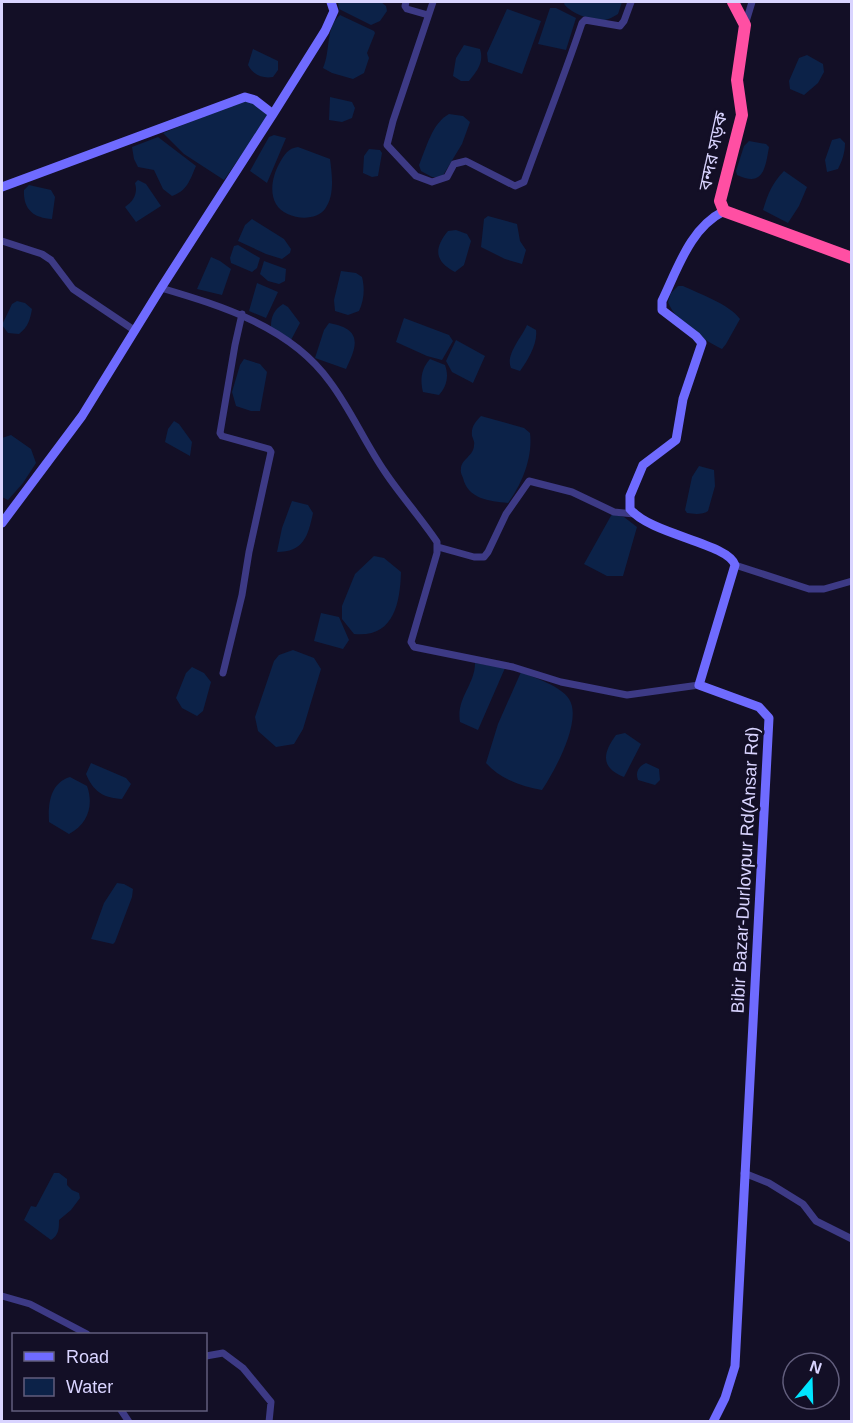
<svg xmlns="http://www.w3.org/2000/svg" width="853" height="1423" font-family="Helvetica,'Noto Sans Bengali',sans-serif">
	<rect width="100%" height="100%" fill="#130f26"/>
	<path fill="#0c2248" d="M 338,2 L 381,2 L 386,6 L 387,11 L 380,21 L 371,25 L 339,9 Z
		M 565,2 L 622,2 L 618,14 C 614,16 610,19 605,20 C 591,21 572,14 564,4 Z
		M 550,8 L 556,8 L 576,18 L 566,50 L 538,44 Z
		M 507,9 L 541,21 L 522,74 L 488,62 L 487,53 Z
		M 340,15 L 374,31 L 375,33 L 367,53 L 369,58 L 364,73 L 353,79 L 332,73 L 323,68 C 331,50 325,28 340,15 Z
		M 464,45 L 480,49 C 484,62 478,70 469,81 L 461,81 L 453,76 L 456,58 Z
		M 253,49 L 278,61 L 278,70 L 273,77 C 263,79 253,75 248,65 Z
		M 807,55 L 823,64 L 824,72 L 818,83 L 804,95 L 790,89 L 789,81 L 799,58 Z
		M 330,97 L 352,102 L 355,108 L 352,118 L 342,122 L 329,120 Z
		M 245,100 L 257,106 L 267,115 L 262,125 L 224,180 L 184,154 L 163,133 Z
		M 449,114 L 463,116 L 470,122 L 462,144 L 442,177 L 432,177 L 421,171 L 419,165 C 426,149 432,123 449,114 Z
		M 274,135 L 286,138 L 267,183 L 250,171 L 269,137 Z
		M 158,137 L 196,166 C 190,180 187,191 172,196 L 163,189 L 154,170 L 138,167 L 134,159 L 132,147 Z
		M 840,138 L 845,143 C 845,153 842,161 838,169 L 827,172 L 825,160 L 832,140 Z
		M 749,141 L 766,144 L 769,147 C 765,170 763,187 737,175 L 736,171 L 744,146 Z
		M 298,147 L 330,159 C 332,174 335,196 325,209 C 315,223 284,219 276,204 C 269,192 273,175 279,164 C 284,155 288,148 298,147 Z
		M 369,149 L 380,150 L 382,153 L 378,176 L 372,177 L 363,173 L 364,156 Z
		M 784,171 L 807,187 L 799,206 L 788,223 L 763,210 C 768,194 772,183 784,171 Z
		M 138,180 L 146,184 L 161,206 L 136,222 L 125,207 C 134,201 138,193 135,183 Z
		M 29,185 L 51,190 L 55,197 L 52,219 C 33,218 23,209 24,190 Z
		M 488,216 L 517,224 L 520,241 L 526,250 L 522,264 L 505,259 L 481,247 L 484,219 Z
		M 252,219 L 284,239 L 291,249 L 290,253 L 282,259 L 266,254 L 238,241 L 245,225 Z
		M 456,230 L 467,234 L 471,241 L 464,265 L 455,272 C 434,261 434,248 448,231 Z
		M 238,245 L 260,258 L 257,268 L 252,272 L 231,263 L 230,258 L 234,246 Z
		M 211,257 L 220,261 L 231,269 L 222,295 L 197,289 Z
		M 264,261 L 286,269 L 285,281 L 279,284 L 268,281 L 260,274 Z
		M 341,271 L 356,273 L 362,277 C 365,289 364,300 359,311 L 348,315 L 335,311 L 334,300 Z
		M 257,283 L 278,292 L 266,318 L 249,311 Z
		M 678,286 L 683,286 C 700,294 729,304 740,319 L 726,344 L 722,349 C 701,338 677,324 668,302 L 671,293 Z
		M 17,301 L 25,303 L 32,309 C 30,320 28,327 19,334 L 8,333 L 2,325 L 12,304 Z
		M 283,304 L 288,307 L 300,323 L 291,340 L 277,333 L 271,327 C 271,316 274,310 283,304 Z
		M 404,318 L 449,335 L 453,341 L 442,360 L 427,356 L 396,342 Z
		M 329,323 C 362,329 358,344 346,369 L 315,358 L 324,330 Z
		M 527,325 L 536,330 C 538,343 528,360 520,371 L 511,368 C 505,355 522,337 527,325 Z
		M 456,340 L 485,356 L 473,383 L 452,372 L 446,361 Z
		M 244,359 L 260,364 L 267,372 L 260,411 L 251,411 L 236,406 L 232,392 L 240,365 Z
		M 430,359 L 445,365 C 449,376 447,386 439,395 L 423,392 C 420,380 421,369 430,359 Z
		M 481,416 L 524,428 L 530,433 C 533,457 522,484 508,503 C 489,501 468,499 463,478 C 462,475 460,472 461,469 C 461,459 474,456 474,445 C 475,442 473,439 472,436 C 471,427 475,422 481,416 Z
		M 174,421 L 179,424 L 192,442 L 190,456 L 165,442 L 168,429 Z
		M 11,435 L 31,449 L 36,463 L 23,483 L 8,500 L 2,497 L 2,438 Z
		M 699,466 L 714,470 L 715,486 L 708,511 C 702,515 694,514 687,513 L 685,510 L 692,477 Z
		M 292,501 L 308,505 L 313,513 C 308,537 303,552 277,552 L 282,528 Z
		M 612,514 L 624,517 L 637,527 L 623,576 L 607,576 L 584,564 Z
		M 374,556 L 384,558 L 401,572 C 400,605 393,638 354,634 L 342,619 L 342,606 L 355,574 Z
		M 321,613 L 339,617 L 349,640 L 343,649 L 314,641 Z
		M 293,650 L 314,658 L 321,669 L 303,729 L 294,744 L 276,747 L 258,731 L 255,717 L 274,661 L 279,655 Z
		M 475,663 L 505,668 L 478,730 L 460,722 C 456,698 475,685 475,663 Z
		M 192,667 L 204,673 L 211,682 L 203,711 L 197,716 L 182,708 L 176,698 L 186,673 Z
		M 521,672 C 535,678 561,686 569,699 C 583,720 554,772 542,790 C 521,786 500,779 486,763 L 498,724 Z
		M 625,733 L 641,744 L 624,777 C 601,768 602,754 616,735 Z
		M 91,763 L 126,778 L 131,784 L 122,799 C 103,798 93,791 86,774 Z
		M 646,763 L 659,769 L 660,780 L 655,785 L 638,780 C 635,772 639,766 646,763 Z
		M 70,777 L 87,786 C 94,805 88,824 69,834 L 49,822 C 48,804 50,783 70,777 Z
		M 117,883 L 124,884 L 133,889 L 132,897 L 115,942 L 113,944 L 91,939 L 104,903 Z
		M 54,1173 L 59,1173 L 67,1179 L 67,1185 L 72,1190 L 79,1193 L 80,1198 L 71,1210 L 59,1220 C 59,1228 59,1235 51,1240 L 24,1220 L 31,1206 L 36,1207 Z"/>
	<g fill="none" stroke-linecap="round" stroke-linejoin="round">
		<path stroke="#3d3a85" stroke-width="7" d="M 406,2 L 405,6 L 407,9 L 428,15
			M 433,2 L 393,121 L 387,145 L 416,176 L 432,182 L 447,177 L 454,164 L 466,161 L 515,186 L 524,182 C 543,129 564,77 582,23 L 585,20 L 620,26 L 624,21 L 631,2
			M 745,25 L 752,2
			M 2,241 L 42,254 L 51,260 L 73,289 L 134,330
			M 161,288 C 222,306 291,327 330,382 C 351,410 365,443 385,472 C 401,496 421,518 437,542 L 437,553 L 411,642 L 414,647 L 513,667 L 561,682 L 627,695 L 699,685
			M 438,547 L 474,557 L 484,557 L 488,552 L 506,514 L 529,481 L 572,492 L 614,512 L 634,514
			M 735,565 L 809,589 L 824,589 L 852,581
			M 223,673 L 242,595 L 249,552 L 271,452 L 269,449 L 222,436 L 220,433 L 235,345 L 242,314
			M 744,1173 L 769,1183 L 803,1204 L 816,1221 L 852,1239
			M 2,1296 L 30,1304 L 87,1334
			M 206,1356 L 223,1353 L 243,1368 L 271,1402 L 269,1422
			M 121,1410 L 129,1422"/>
		<path stroke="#6f6bff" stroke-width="9" d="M 2,187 L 245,97 L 255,100 L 273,114
			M 2,523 L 82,416 L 161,288 L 273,114 L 325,31 L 334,11 L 331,2
			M 713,1422 L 725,1398 L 735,1366 L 769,718 L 759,707 L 699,685 L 735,565 C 728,543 651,535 630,509 L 630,496 L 643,465 L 676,440 L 683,399 L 702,343 L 696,336 L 662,310 L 662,301 C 678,268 690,228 724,211"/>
		<path stroke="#ff4fa3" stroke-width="12" d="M 733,2 L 745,25 L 737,80 L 742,115 L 720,201 L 724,211 L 852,258"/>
	</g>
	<g text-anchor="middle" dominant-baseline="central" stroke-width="5" stroke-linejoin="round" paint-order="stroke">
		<g font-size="18" fill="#d9d4ff" stroke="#130f26">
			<text transform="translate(713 151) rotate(-78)">বন্দর সড়ক</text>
			<text transform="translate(745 870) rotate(-87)">Bibir Bazar-Durlovpur Rd(Ansar Rd)</text>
		</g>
	</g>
	<rect width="853" height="1423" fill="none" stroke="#d9d4ff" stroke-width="6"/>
	<rect x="12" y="1333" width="195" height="78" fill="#130f26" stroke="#625e7d" stroke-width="1.5"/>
	<rect x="24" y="1352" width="30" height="9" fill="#6f6bff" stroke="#625e7d" stroke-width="1.5"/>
	<text x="66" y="1363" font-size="18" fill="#d9d4ff">Road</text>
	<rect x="24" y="1378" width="30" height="18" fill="#0c2248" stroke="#625e7d" stroke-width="1.5"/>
	<text x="66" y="1393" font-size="18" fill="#d9d4ff">Water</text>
	<g transform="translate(811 1381) rotate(19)"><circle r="28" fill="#130f26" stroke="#625e7d" stroke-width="1.5"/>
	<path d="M0-4.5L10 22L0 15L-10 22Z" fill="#00e5ff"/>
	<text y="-9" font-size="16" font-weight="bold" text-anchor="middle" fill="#d9d4ff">N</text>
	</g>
</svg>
